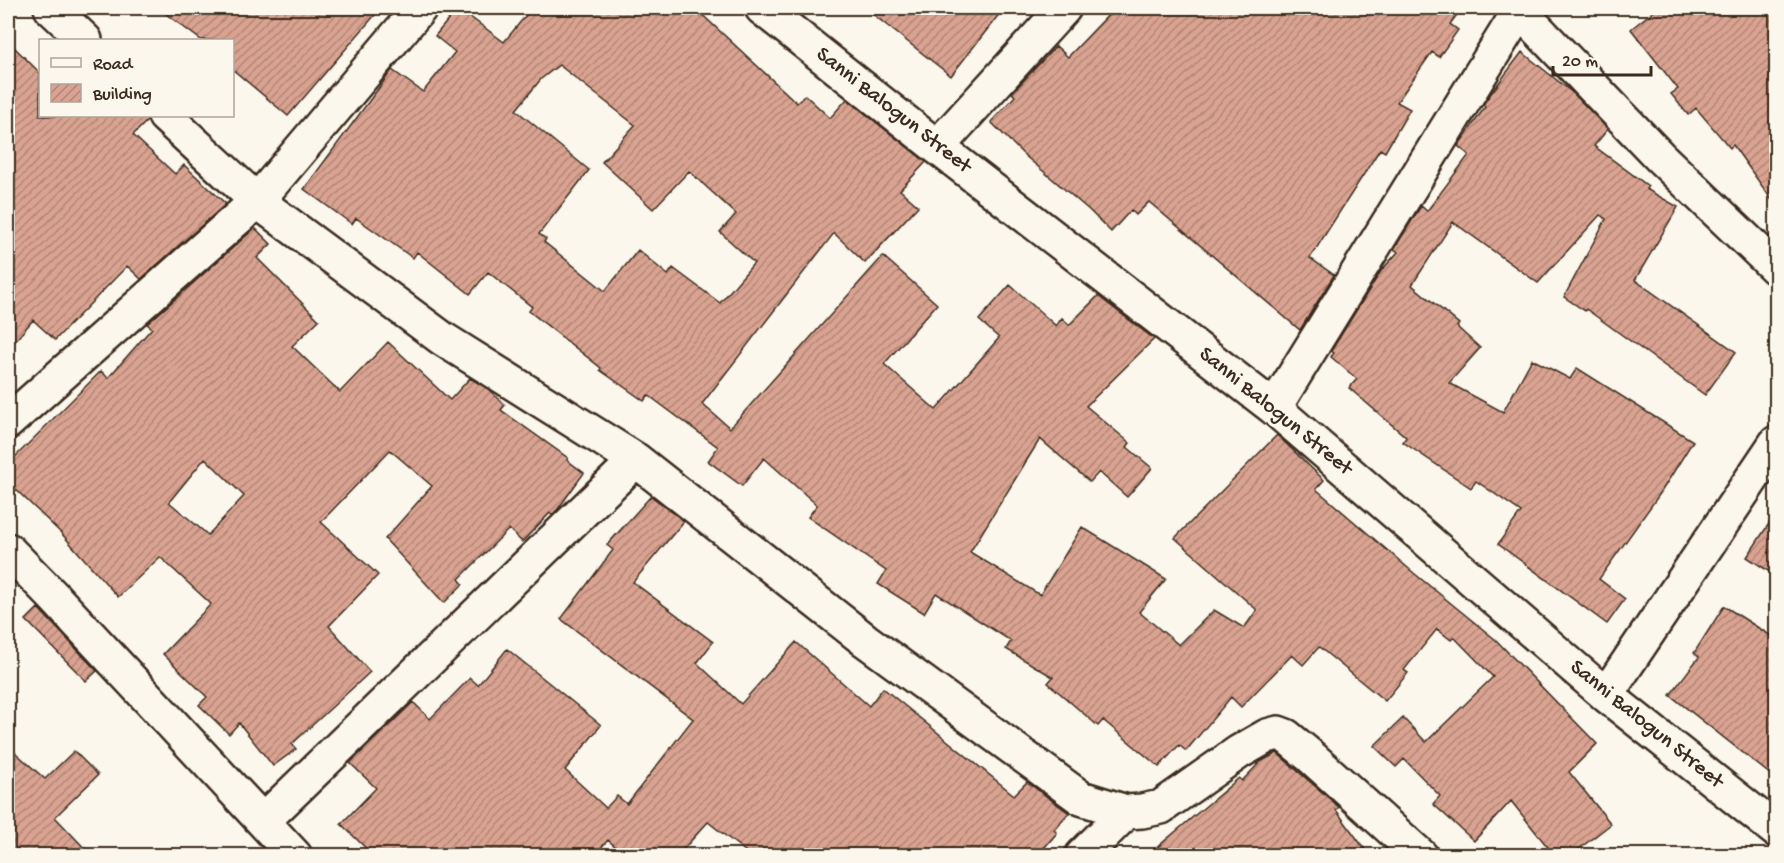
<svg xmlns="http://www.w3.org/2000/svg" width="1784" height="863" font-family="'Gochi Hand',sans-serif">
	<defs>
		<pattern id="building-hatch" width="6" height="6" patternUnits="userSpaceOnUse" patternTransform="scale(1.5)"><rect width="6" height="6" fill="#daa391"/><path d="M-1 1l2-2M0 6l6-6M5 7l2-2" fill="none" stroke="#b28576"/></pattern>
	</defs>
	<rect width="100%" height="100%" fill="#fbf7ec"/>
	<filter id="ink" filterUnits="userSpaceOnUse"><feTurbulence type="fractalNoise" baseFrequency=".0167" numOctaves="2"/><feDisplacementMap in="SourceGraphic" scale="12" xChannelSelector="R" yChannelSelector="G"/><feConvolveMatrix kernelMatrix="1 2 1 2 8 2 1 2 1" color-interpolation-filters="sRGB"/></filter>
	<g filter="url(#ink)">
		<path fill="url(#building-hatch)" stroke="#3b2a1e" stroke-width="1.5" fill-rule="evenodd" d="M 158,8 L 381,8 L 288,116 L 232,69 L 232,40 L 201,40 Z
			M 458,8 L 504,42 L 532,8 L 695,8 L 797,103 L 805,95 L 830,118 L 847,99 L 926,162 L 900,190 L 918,206 L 865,263 L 834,233 L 702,404 L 730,428 L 883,256 L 937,304 L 884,364 L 936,410 L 999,338 L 979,320 L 1010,285 L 1056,326 L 1062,318 L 1069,325 L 1098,296 L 1154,339 L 1086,406 L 1130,443 L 1127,447 L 1152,468 L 1127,497 L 1099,472 L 1090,482 L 1040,439 L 970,552 L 1040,595 L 1082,527 L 1166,579 L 1139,612 L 1179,645 L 1214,610 L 1244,628 L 1257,610 L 1175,538 L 1277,435 L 1324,480 L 1316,489 L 1415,574 L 1496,640 L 1597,744 L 1569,772 L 1611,824 L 1571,855 L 1554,855 L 1511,801 L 1474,841 L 1433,804 L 1440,796 L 1404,759 L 1396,767 L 1374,746 L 1403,718 L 1426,742 L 1493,677 L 1454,637 L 1451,640 L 1437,629 L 1404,670 L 1408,673 L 1385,701 L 1319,647 L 1303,665 L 1292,655 L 1241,707 L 1231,697 L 1186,751 L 1179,745 L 1159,767 L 1103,720 L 1098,726 L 1048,683 L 1053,677 L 1006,649 L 1011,641 L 936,593 L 924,613 L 878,584 L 886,571 L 808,517 L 817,505 L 764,458 L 742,486 L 708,461 L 718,447 L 648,395 L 644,401 L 600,370 L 601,368 L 529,311 L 532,307 L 488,272 L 470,294 L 417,252 L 413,258 L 356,218 L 352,224 L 304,189 L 392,70 L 423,92 L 455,52 L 435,36 ZM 559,65 L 635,125 L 602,162 L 653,209 L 689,171 L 736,214 L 720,232 L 754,263 L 720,303 L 673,268 L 668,275 L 638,250 L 605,291 L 544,242 L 546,239 L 539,234 L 589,170 L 516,110 L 541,79 Z
			M 865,8 L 1004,8 L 951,76 Z
			M 1115,8 L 1462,8 L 1450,24 L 1458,30 L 1439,57 L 1432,52 L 1397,102 L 1410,109 L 1385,152 L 1380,149 L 1310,258 L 1334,275 L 1300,330 L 1149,202 L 1136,215 L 1131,210 L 1111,232 L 1089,210 L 1023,154 L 991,122 L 1015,96 L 1012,93 L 1056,46 L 1068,57 Z
			M 1657,8 L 1776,8 L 1776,206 L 1733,145 L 1730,148 L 1696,108 L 1688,115 L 1671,94 L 1678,89 L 1631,29 Z
			M 8,41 L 40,73 L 40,116 L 147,116 L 147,121 L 133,135 L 175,174 L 184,165 L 226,204 L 141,279 L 127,266 L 55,340 L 33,320 L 8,349 Z
			M 1522,52 L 1574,94 L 1608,129 L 1594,146 L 1648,186 L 1646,189 L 1678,207 L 1635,280 L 1736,352 L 1705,395 L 1586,309 L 1585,311 L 1564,297 L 1606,219 L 1600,215 L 1538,283 L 1453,222 L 1412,285 L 1459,324 L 1457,327 L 1480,348 L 1449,383 L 1503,412 L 1532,359 L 1570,379 L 1577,368 L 1693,441 L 1661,492 L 1599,579 L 1625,599 L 1607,624 L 1498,544 L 1521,512 L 1476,481 L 1471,488 L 1403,442 L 1406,437 L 1349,388 L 1357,379 L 1331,357 L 1334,353 L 1331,351 L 1381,271 L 1398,252 L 1394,249 L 1421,206 L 1427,211 L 1469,155 L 1458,146 L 1485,107 L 1483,105 L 1486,100 Z
			M 255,228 L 271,244 L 257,258 L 319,320 L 292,346 L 340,392 L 388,342 L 450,400 L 470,378 L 488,389 L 505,405 L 501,410 L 568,458 L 567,460 L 584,473 L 558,509 L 552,515 L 550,513 L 522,542 L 509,529 L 459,579 L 463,584 L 444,603 L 385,539 L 432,486 L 390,450 L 321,522 L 378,575 L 329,626 L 370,672 L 292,744 L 296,749 L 273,766 L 239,723 L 229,734 L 199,705 L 207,697 L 163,654 L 211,604 L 160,557 L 118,597 L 61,533 L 8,482 L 8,464 L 101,371 L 108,378 L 152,328 L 147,324 ZM 205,458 L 244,496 L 208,535 L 169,502 Z
			M 651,496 L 684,521 L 633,582 L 713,642 L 697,663 L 741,704 L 796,642 L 869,706 L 883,688 L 1014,795 L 1027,782 L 1069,813 L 1054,830 L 1057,833 L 1038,855 L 750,855 L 708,822 L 678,855 L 625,855 L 608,840 L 594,855 L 373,855 L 341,824 L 376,788 L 350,763 L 413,702 L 430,719 L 470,678 L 478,685 L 507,649 L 601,725 L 565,770 L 606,808 L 617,796 L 627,804 L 693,719 L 561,619 L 613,550 L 607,545 Z
			M 1776,513 L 1776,576 L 1747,557 Z
			M 1724,606 L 1776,639 L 1776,779 L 1670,695 L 1699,657 L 1694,653 Z
			M 38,608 L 97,671 L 86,681 L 26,620 Z
			M 8,746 L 45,779 L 74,751 L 98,775 L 55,817 L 91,855 L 8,855 Z
			M 1277,753 L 1339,807 L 1336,810 L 1369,855 L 1148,855 L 1239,778 L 1242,781 L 1260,762 Z"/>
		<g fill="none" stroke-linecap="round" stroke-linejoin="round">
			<g stroke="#3b2a1e" stroke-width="38">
				<path id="minor" d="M 51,8 L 85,40
					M 762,8 L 937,147 L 1274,408 L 1606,695 L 1776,830
					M 1517,8 L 1660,157 L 1776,268
					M 165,116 L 257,201 L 443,339 L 636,460 L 865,640 L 1081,798 L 1126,812 L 1142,811 L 1161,807 L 1239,752 L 1267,736 L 1278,733 L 1286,736 L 1309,755 L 1421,856
					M 937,147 L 1064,8
					M 1274,408 L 1520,10
					M 8,422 L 257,201 L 420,8
					M 8,550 L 53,596 L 295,856
					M 1606,695 L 1776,443
					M 263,821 L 636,460
					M 1082,856 L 1126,812"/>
			</g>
			<use href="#minor" stroke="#fbf7ec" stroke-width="33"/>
		</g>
	</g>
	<g text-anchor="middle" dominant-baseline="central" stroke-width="6" stroke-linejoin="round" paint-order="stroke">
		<g font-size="22" fill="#3b2a1e" stroke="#fbf7ec">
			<text transform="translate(893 111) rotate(38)">Sanni Balogun Street</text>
			<text transform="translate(1275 412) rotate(39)">Sanni Balogun Street</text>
			<text transform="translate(1646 725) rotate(39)">Sanni Balogun Street</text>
		</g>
	</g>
	<rect width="1784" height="863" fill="none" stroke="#fbf7ec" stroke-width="30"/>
	<rect x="15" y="15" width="1754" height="833" fill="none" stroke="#3b2a1e" stroke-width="2" filter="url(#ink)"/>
	<rect x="39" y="39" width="195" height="78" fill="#fbf7ec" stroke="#aea59a" stroke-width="1.5"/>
	<rect x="51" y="58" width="30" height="9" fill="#fbf7ec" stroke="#aea59a" stroke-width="1.5"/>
	<text x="93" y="69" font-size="18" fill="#3b2a1e">Road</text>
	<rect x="51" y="84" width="30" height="18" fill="url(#building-hatch)" stroke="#aea59a" stroke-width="1.5"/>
	<text x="93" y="99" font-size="18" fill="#3b2a1e">Building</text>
	<path d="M1553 66v9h98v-9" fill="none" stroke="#3b2a1e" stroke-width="3"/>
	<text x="1562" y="66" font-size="18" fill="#3b2a1e" stroke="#fbf7ec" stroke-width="4.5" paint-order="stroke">20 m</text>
</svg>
